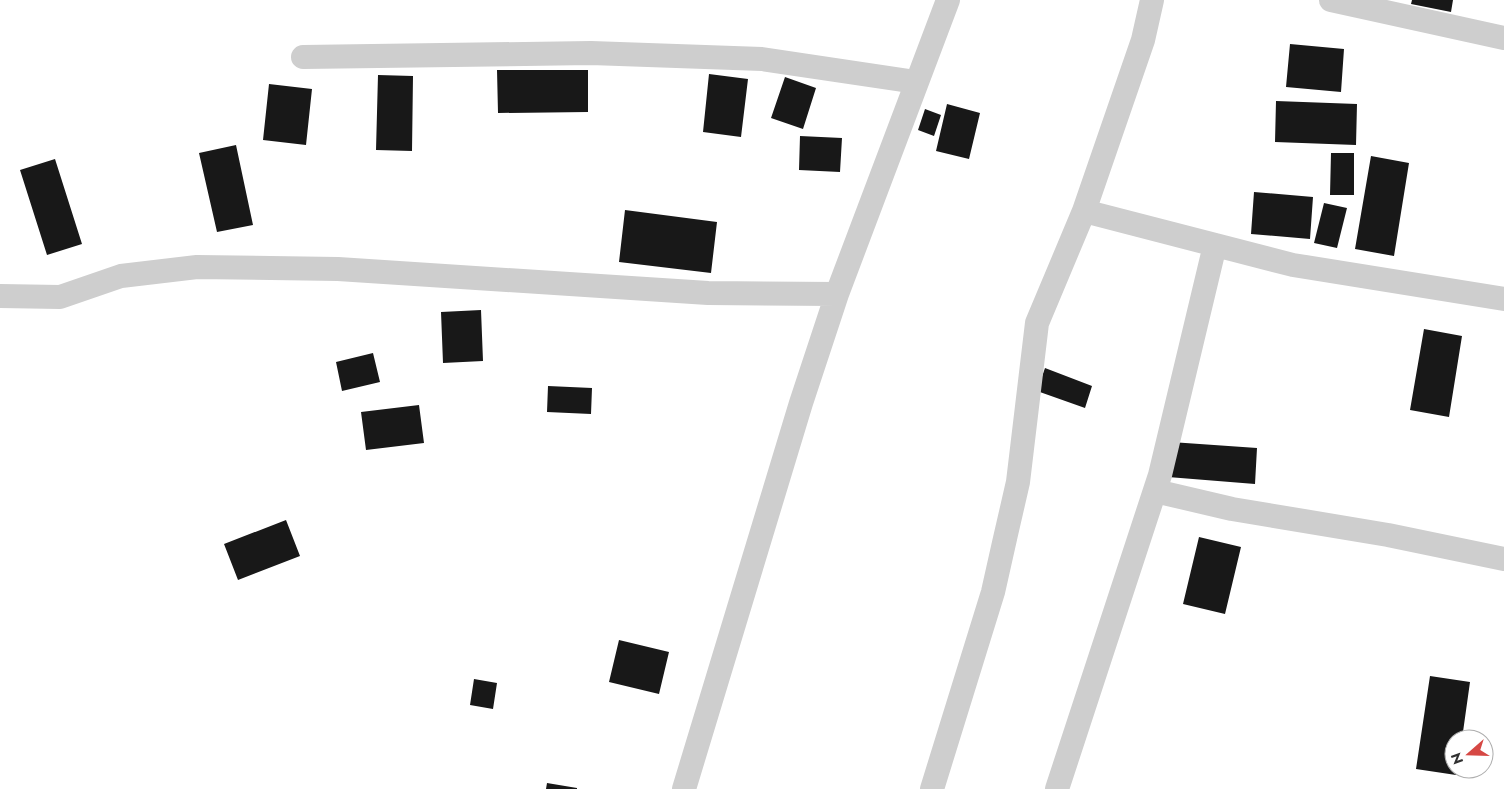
<svg xmlns="http://www.w3.org/2000/svg" width="1504" height="789" font-family="Jost,sans-serif">
	<rect width="100%" height="100%" fill="#fff"/>
	<path fill="#181818" d="M 1412,0 L 1453,0 L 1451,12 L 1411,4 Z
		M 1290,44 L 1344,49 L 1341,92 L 1286,87 Z
		M 497,70 L 588,70 L 588,112 L 498,113 Z
		M 709,74 L 748,79 L 741,137 L 703,132 Z
		M 378,75 L 413,76 L 412,151 L 376,150 Z
		M 785,77 L 816,88 L 803,129 L 771,118 Z
		M 269,84 L 312,89 L 306,145 L 263,140 Z
		M 1276,101 L 1357,104 L 1356,145 L 1275,142 Z
		M 947,104 L 980,113 L 969,159 L 936,151 Z
		M 925,109 L 941,115 L 934,136 L 918,130 Z
		M 800,136 L 842,138 L 840,172 L 799,170 Z
		M 236,145 L 253,225 L 217,232 L 199,153 Z
		M 1331,153 L 1354,153 L 1354,195 L 1330,195 Z
		M 1371,156 L 1409,163 L 1394,256 L 1355,249 Z
		M 55,159 L 82,244 L 47,255 L 20,170 Z
		M 1254,192 L 1313,197 L 1310,239 L 1251,234 Z
		M 1324,203 L 1347,208 L 1337,248 L 1314,243 Z
		M 625,210 L 717,222 L 711,273 L 619,262 Z
		M 481,310 L 483,361 L 443,363 L 441,312 Z
		M 1424,329 L 1462,336 L 1449,417 L 1410,410 Z
		M 373,353 L 380,382 L 342,391 L 336,362 Z
		M 1045,368 L 1092,386 L 1085,408 L 1037,391 Z
		M 548,386 L 592,388 L 591,414 L 547,412 Z
		M 419,405 L 424,443 L 366,450 L 361,412 Z
		M 1171,442 L 1257,448 L 1255,484 L 1168,477 Z
		M 286,520 L 300,556 L 238,580 L 224,544 Z
		M 1199,537 L 1241,547 L 1225,614 L 1183,604 Z
		M 619,640 L 669,652 L 659,694 L 609,682 Z
		M 1430,676 L 1470,682 L 1462,739 L 1454,739 L 1456,775 L 1416,769 Z
		M 474,679 L 497,683 L 493,709 L 470,705 Z
		M 547,783 L 577,788 L 577,789 L 546,789 Z"/>
	<g fill="none" stroke-linecap="round" stroke-linejoin="round">
		<path stroke="#cecece" stroke-width="24" d="M 1152,0 L 1143,40 L 1084,211 L 1293,265 L 1504,299
			M 1331,0 L 1504,38
			M 303,57 L 591,53 L 762,59 L 916,82
			M 0,296 L 60,297 L 121,276 L 197,267 L 338,269 L 708,293 L 837,294
			M 1155,491 L 1232,509 L 1388,535 L 1504,559
			M 684,789 L 801,403 L 837,294 L 948,0
			M 932,789 L 993,592 L 1004,543 L 1018,482 L 1037,323 L 1084,211
			M 1057,789 L 1160,475 L 1215,245"/>
	</g>
	<g transform="translate(1469 754) rotate(250)"><circle r="24" fill="#ffffff" stroke="#adadad"/>
	<path d="M0-4L9 19L0 12L-9 19Z" fill="#d64844"/>
	<text y="-8" font-size="14" font-weight="bold" text-anchor="middle" fill="#313131">N</text>
	</g>
</svg>
